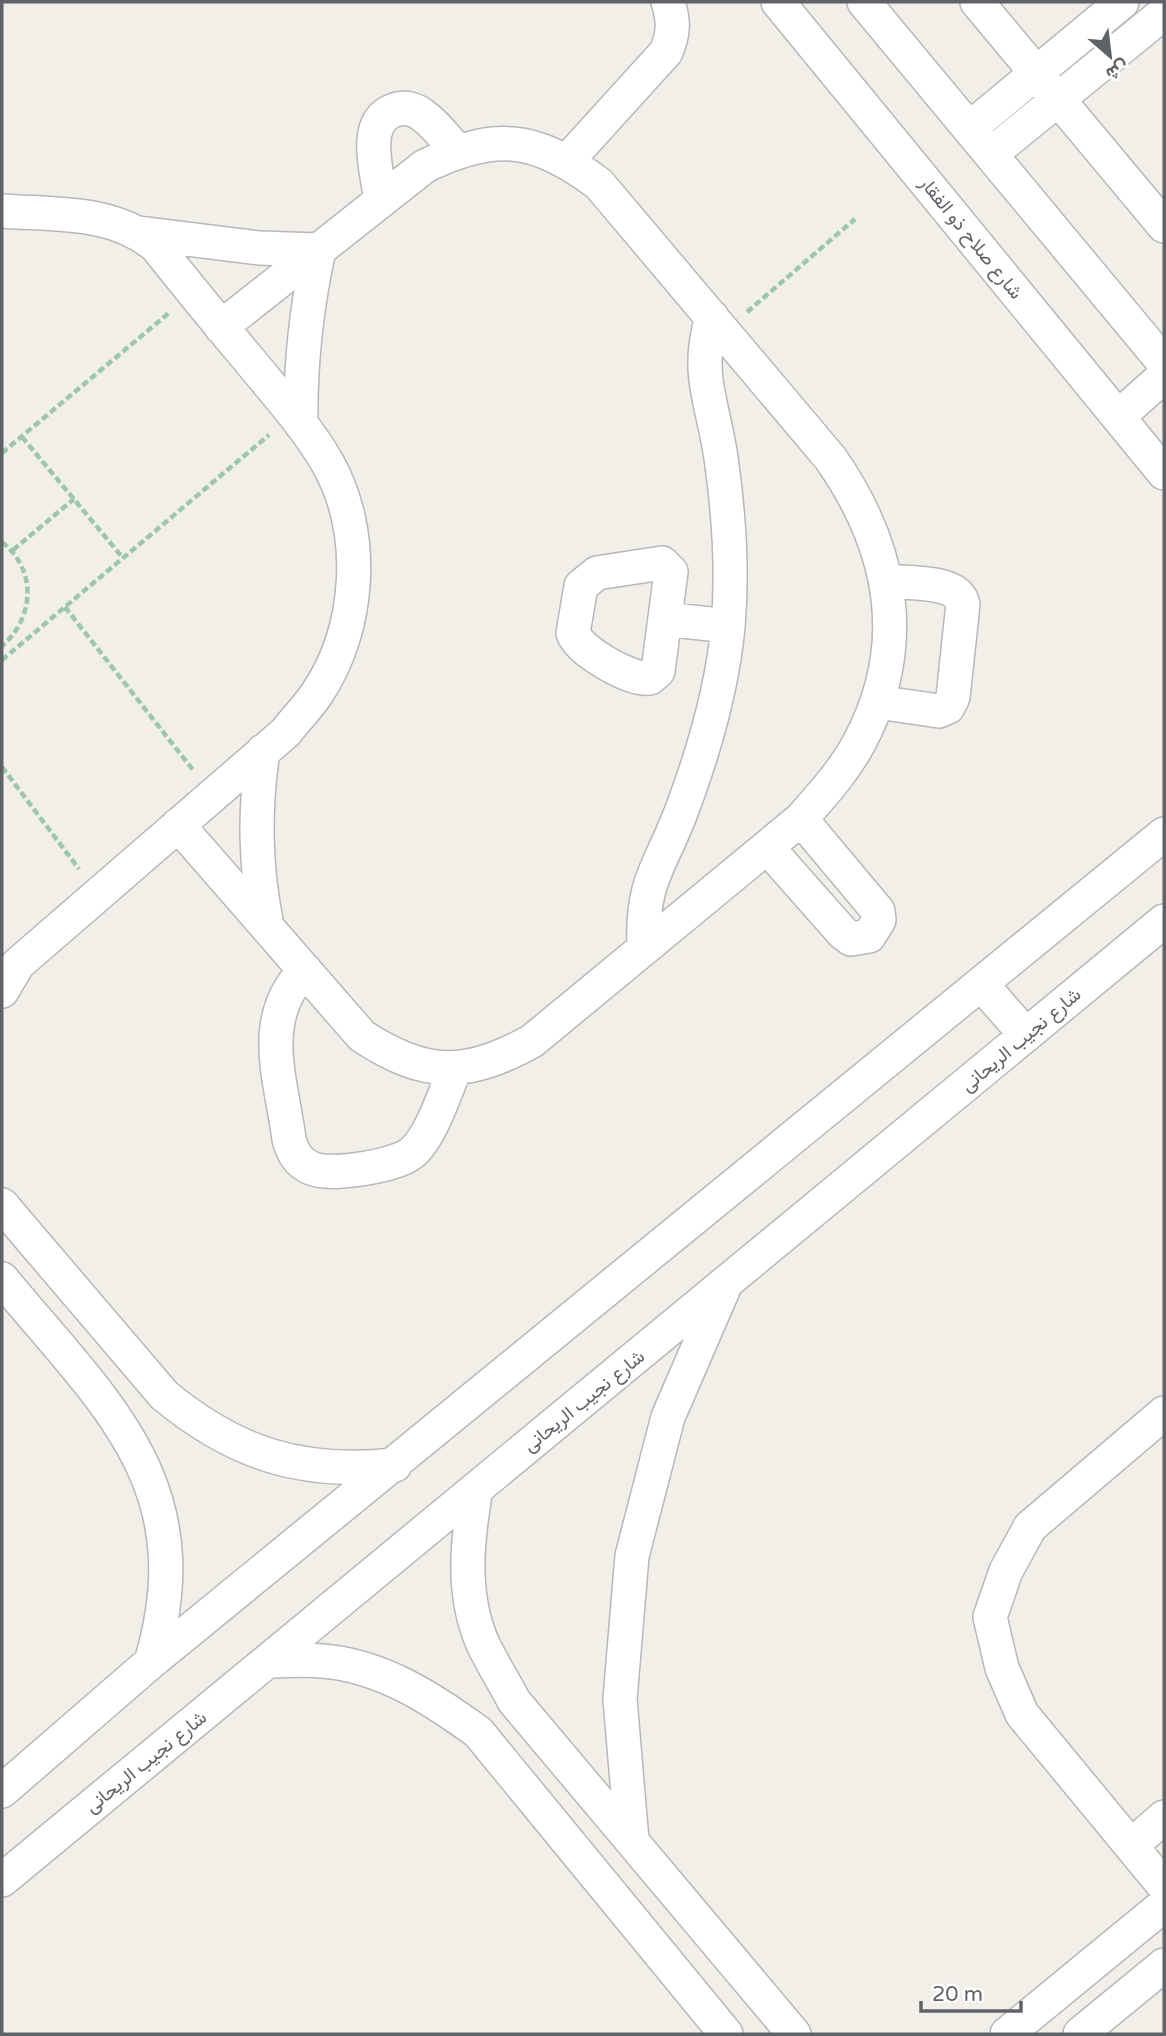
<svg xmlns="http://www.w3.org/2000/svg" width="1166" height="2036" font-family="'Varela Round',Vazirmatn,sans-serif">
	<rect width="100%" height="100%" fill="#f1efe8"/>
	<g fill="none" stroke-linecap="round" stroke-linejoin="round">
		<g stroke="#b5b8bc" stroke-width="36">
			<path id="minor" d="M 778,2 L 1164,473
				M 864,2 L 1164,363
				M 977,2 L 1164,226
				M 970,128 L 1122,2
				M 991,154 L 1164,13
				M 568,160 L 666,52 C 674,33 674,21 668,2
				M 381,201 C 378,175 361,124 392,111 C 401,107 410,108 418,112 C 433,121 445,138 457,150
				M 2,211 C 56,215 112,210 156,246 C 187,285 218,323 250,361 C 277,394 306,426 327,462 C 367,532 361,629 316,695 C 307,708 296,719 286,732 L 18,964 L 2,991
				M 139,233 L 259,248 L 319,250 C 306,309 300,364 301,424
				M 1118,417 L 1164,376
				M 662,563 L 671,572 L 658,671 L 650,678 C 631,681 579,651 573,633 L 581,586 L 597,573 Z
				M 665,619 L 728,626
				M 877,702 L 939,711 L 948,707 L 953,697 L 963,604 C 957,579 908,584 887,581
				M 263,751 C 254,812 255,866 267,926
				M 178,825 L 362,1036 C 426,1078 467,1077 532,1041 L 801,819 C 822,795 844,771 859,743 C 912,644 892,547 831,459 L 599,184 C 537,137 496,131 425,166 L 221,327
				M 767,847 L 843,933 L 851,939 L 869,936 L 879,920 L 878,911 L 801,819
				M 644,947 C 641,879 662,865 683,807 C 705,748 722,689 728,627 C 733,570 729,514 721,458 C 713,402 695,375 712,317
				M 305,970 C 257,1019 281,1078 289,1139 C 292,1151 298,1163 311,1168 C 329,1177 400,1166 414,1151 C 432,1134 445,1092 455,1069
				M 982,985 L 1026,1035
				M 2,1205 L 164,1395 C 235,1454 302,1475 395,1465
				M 2,1279 C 105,1404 204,1484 151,1662
				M 1164,1413 L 1030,1527 L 1006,1571 L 990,1617 L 1002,1668 L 1022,1714 L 1164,1886
				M 476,1489 C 467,1540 461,1595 483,1644 C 492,1663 504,1682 514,1701 L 794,2034
				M 269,1661 C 287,1661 305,1659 323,1661 C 382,1666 431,1698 478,1732 L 726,2034
				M 2,1791 L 151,1662 L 1164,834
				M 632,1841 L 620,1699 L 632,1556 L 668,1417 L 723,1290
				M 1131,1846 L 1164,1817
				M 2,1880 L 1164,921
				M 1007,2034 L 1164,1905
				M 1080,2034 L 1164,1965"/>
		</g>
		<path stroke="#9cc7a9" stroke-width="4.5" stroke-dasharray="7 3.5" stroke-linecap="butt" d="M 747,312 L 855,219
			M 22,437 L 123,558
			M 2,453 L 170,312
			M 2,542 C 37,570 35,617 2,646
			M 13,550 L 74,499
			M 65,607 L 193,770
			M 2,660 L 269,435
			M 2,767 L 79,869"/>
		<use href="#minor" stroke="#fff" stroke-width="33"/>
	</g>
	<g text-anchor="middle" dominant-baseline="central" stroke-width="6" stroke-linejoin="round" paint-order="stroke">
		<g font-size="19" fill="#5f6368" stroke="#fff">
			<text transform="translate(971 238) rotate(51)">شارع صلاح ذو الفقار</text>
			<text transform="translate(1021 1040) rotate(-40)">شارع نجيب الريحانى</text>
			<text transform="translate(584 1401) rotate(-39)">شارع نجيب الريحانى</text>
			<text transform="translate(146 1762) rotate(-39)">شارع نجيب الريحانى</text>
		</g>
	</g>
	<rect width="1166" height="2036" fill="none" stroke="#5f6368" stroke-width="7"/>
	<g transform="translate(1110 56) rotate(152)" stroke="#ffffff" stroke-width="5" paint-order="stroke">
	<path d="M0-5L12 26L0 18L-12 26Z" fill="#5f6368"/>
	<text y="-10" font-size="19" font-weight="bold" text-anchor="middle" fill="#5f6368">ش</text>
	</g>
	<path d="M921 2001v10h100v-10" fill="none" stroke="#5f6368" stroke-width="3.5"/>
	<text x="932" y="2001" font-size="21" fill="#5f6368" stroke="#ffffff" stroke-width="5" paint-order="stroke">20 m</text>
</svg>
